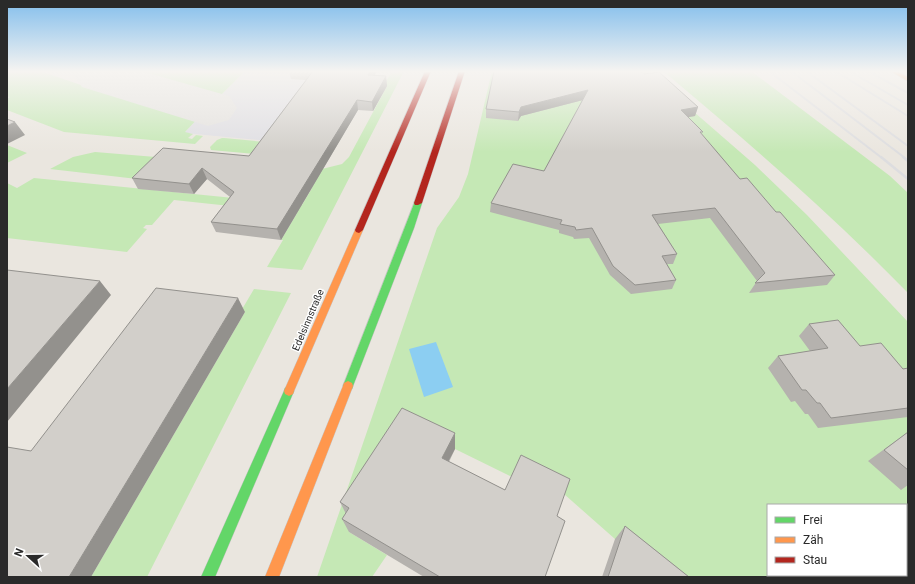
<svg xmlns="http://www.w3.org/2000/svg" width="915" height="584" font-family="Roboto,sans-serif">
	<rect width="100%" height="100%" fill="#eae6df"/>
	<path fill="#dfdee3" d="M 245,71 L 298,71 L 314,81 L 269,141 L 184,133 Z"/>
	<path fill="#c5e8b5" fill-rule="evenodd" d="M 7,71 L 45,71 L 43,72 L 81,85 L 96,78 L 205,111 L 185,132 L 193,134 L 188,138 L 192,139 L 196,135 L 203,136 L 195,144 L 64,132 L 7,110 L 7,99 L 10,97 L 7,96 Z
		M 113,71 L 245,71 L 211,105 L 106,74 Z
		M 392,71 L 404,71 L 302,270 L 267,267 L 283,240 L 281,240 L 297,213 L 174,200 L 152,225 L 146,225 L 143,228 L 147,229 L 127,252 L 7,238 L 7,183 L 17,188 L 34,178 L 302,205 L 312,188 L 193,176 L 322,169 L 342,164 L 349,157 L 387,86 L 384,85 Z
		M 492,71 L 647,71 L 755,165 L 807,215 L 908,322 L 908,577 L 662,577 L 615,539 L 564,494 L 514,478 L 455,449 L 349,532 L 387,555 L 372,577 L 317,577 L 437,228 L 459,197 L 468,174 ZM 768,505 L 906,505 L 906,575 L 768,575 Z
		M 663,71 L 751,71 L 890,176 L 908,193 L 908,293 C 831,214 747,141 663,71 Z
		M 222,138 L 224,138 L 265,142 L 255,154 L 211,150 L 210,147 L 217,140 Z
		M 7,145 L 27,153 L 7,163 Z
		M 95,152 L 168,158 L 146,180 L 50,169 L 73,157 Z
		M 254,289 L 291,293 L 147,577 L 91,577 L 245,312 L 241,311 Z"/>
	<path fill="#8ccef2" d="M 436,342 L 453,387 L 424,397 L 409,349 Z"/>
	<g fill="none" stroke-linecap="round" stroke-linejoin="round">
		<path fill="#e4e2df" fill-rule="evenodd" d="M 78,71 L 141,71 L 229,96 L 237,108 L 229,120 L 208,126 L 82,87 L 74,76 Z"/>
		<g stroke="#c7c5c5" stroke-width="1">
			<path id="fast" d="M 415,201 L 418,201 L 422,203 L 414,228 L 353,386 L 352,389 L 348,391 L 344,389 L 343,386 Z
				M 289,386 L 293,388 L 294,391 L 215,577 L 201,577 L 284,391 L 285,388 Z"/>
		</g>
		<g stroke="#c7c5c5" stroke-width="1">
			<path id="slow" d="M 890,71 L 896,71 L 908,77 L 908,81 Z
				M 359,227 L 363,230 L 294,391 L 293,394 L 289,396 L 285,394 L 284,391 L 355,230 Z
				M 348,381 L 352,383 L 353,386 L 279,577 L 265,577 L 343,386 L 344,383 Z"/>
		</g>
		<g stroke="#c7c5c5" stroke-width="1">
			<path id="jam" d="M 425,71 L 431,71 L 363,230 L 359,233 L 356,232 L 355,230 Z
				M 459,71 L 465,71 L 422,203 L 418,205 L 415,205 L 414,203 Z"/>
		</g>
		<use href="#fast" fill="#63d668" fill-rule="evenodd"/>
		<use href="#slow" fill="#ff974d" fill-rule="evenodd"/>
		<use href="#jam" fill="#b3261e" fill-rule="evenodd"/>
		<path stroke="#dddddf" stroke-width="1" d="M 906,71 L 908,72"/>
		<path stroke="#dddddf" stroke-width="2" d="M 769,71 L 882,158
			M 791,71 L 905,158
			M 806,71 L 908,146
			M 835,71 L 908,116
			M 849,71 L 908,105
			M 868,71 L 908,93"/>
		<path stroke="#dddddf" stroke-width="2.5" d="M 881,157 L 908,179
			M 903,157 L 908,161"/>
	</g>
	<path fill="#b5b2ae" d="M 289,71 L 377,71 L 375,75 L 386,76 L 387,86 L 373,111 L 358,110 L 281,240 L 216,232 L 211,222 L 230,197 L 207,179 L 194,194 L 138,189 L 132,178 L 249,156 L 306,80 L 291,79 Z
		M 644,74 L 698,107 L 695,116 L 688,117 L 702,135 L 740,179 L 776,212 L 835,275 L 827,285 L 749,293 L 757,281 L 710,218 L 658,224 L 677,254 L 673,264 L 667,264 L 676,280 L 672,289 L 631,294 L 610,275 L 589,238 L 574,239 L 573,237 L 559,233 L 559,230 L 490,212 L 491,203 L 544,171 L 583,100 L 521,116 L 518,121 L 486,118 L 486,109 Z
		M 809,324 L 860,346 L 903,369 L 908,368 L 908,417 L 818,428 L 808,414 L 805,414 L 795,401 L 791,402 L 768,368 L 778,356 L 810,351 L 799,336 Z
		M 908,432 L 908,485 L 901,490 L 868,461 Z
		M 455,449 L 449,462 L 557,516 L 545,577 L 424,577 L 349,532 L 342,519 L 346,514 L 340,502 Z
		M 625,526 L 689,577 L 602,577 L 615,539 Z"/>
	<path fill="#93918d" d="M 370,71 L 377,71 L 369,84 L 368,75 Z
		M 386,76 L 387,86 L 373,111 L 372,102 Z
		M 588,90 L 587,99 L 521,116 L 518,121 L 519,112 L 521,107 Z
		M 357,100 L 358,110 L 281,240 L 277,229 Z
		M 698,107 L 695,116 L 677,119 L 681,110 Z
		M 15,122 L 25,135 L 7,144 L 7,126 Z
		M 202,168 L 207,179 L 194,194 L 189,184 Z
		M 100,281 L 111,295 L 7,422 L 7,389 Z
		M 238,298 L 245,312 L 91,577 L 69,577 Z
		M 455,433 L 455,449 L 442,473 L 442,458 Z"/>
	<path fill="#d2cfca" stroke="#93918d" d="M 303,71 L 370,71 L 368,75 L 386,76 L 372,102 L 357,100 L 277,229 L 211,222 L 234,192 L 202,168 L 189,184 L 132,178 L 163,148 L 249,156 L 313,71 Z
		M 494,71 L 640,71 L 644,74 L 659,72 L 698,107 L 681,110 L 703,132 L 700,132 L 740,179 L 747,178 L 776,212 L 780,212 L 835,275 L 755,283 L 765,273 L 715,208 L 652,215 L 677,254 L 662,256 L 676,280 L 635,285 L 613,266 L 592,228 L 576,230 L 575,227 L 560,224 L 562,220 L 491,203 L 513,164 L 544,171 L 588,90 L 521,107 L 519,112 L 486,109 Z
		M 7,119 L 15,122 L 7,126 Z
		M 7,270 L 100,281 L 7,389 Z
		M 156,288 L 238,298 L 69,577 L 7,577 L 7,447 L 31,451 Z
		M 838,320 L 860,346 L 881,343 L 903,369 L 908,368 L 908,408 L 831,418 L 820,403 L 817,403 L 806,390 L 802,390 L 778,356 L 828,348 L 809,324 Z
		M 402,408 L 455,433 L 442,458 L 505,490 L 521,455 L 570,479 L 557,516 L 565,521 L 545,577 L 440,577 L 342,519 L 349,508 L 340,502 Z
		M 908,432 L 908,470 L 884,450 Z
		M 625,526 L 689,577 L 608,577 Z"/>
	<linearGradient id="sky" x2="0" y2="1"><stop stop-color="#83beec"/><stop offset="0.47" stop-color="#f6f4f1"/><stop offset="1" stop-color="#f6f4f1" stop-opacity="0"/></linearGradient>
	<rect width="915" height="152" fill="url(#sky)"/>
	<g text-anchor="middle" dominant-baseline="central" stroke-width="3" stroke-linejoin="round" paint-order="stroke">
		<g font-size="10" fill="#2a2a2a" stroke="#fff">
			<text transform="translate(308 320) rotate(-67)">Edelsinnstraße</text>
		</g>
	</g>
	<rect width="915" height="584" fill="none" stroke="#2a2a2a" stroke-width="16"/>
	<rect x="767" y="504" width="140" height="72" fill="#ffffff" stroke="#aaaaaa"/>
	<rect x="775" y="517" width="20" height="6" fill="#63d668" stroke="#aaaaaa"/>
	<text x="803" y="524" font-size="12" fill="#2a2a2a">Frei</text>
	<rect x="775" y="537" width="20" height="6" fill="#ff974d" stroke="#aaaaaa"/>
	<text x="803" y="544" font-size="12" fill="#2a2a2a">Zäh</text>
	<rect x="775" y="557" width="20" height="6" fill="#b3261e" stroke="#aaaaaa"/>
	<text x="803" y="564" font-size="12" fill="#2a2a2a">Stau</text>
	<g transform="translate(28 556) rotate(291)" stroke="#ffffff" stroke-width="3" paint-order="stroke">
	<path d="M0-3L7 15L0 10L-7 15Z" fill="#2a2a2a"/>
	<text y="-6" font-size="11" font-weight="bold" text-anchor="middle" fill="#2a2a2a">N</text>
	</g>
</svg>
